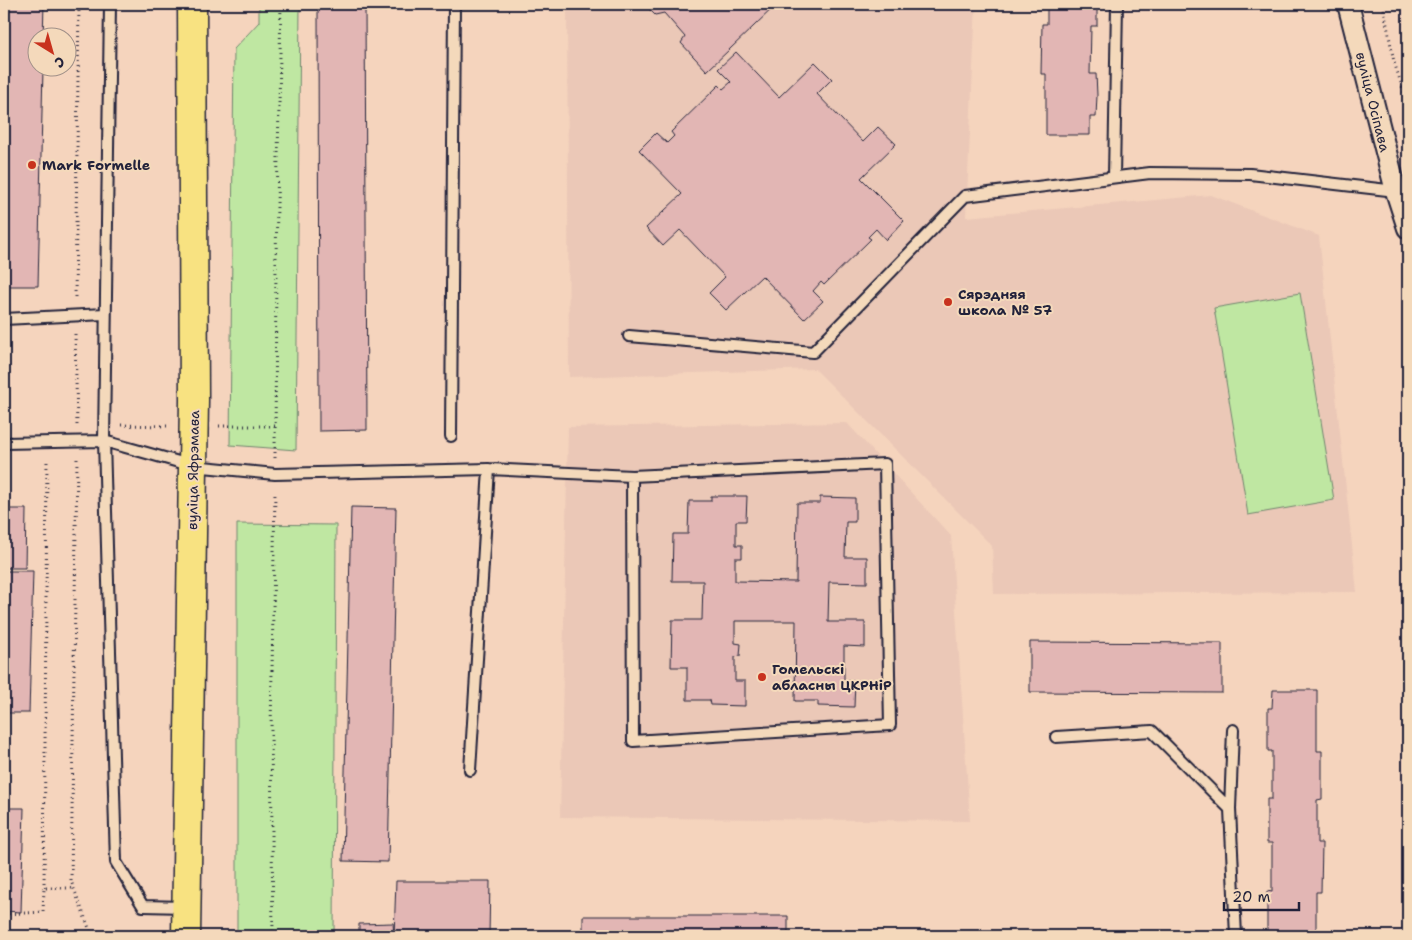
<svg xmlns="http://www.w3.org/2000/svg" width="1412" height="940" font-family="'Shantell Sans',sans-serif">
	<rect width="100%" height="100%" fill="#f5d4bd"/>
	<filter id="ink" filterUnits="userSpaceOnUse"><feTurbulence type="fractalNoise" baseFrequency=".02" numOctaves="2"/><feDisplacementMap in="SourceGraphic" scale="10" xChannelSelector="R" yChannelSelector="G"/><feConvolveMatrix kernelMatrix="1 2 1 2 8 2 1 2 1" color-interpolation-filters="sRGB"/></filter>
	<g filter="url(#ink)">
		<path fill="#ebc8b7" d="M 567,4 L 976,4 L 966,217 L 1211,195 L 1319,236 L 1357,592 L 994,594 L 992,546 L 815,369 L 569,377 Z
			M 847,423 L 951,536 L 970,821 L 560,817 L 568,427 Z"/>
		<path fill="#bfe7a2" stroke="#70846e" d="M 259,4 L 300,4 L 296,450 L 230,445 L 234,49 L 259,22 Z
			M 1300,293 L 1334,500 L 1248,515 L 1214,308 Z
			M 237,524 L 336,525 L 334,936 L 237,936 Z"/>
		<path fill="#e2b6b4" stroke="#22223b" d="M 4,4 L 44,4 L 43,38 L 38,38 L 38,68 L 43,68 L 38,286 L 4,286 Z
			M 318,4 L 365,4 L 367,430 L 319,431 Z
			M 644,4 L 777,4 L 707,71 L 681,43 L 685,37 L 664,13 L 655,15 Z
			M 1047,4 L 1097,4 L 1097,26 L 1091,26 L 1090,74 L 1096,74 L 1097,95 L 1096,117 L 1090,117 L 1090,135 L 1046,135 L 1046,74 L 1041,74 L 1042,24 L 1047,24 Z
			M 736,52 L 779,97 L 815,62 L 832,79 L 817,94 L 863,142 L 878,127 L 896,144 L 861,178 L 904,221 L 886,240 L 876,229 L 868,237 L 871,239 L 824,285 L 821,282 L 813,291 L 823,301 L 804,319 L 762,276 L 726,310 L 709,293 L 725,277 L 680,230 L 663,246 L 646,228 L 682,194 L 639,150 L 656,133 L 667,143 L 674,136 L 671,132 L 719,85 L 723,89 L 731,82 L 718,69 Z
			M 4,369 L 7,369 L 7,410 L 4,410 Z
			M 711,496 L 747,496 L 746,521 L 736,521 L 736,545 L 742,545 L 742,558 L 735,558 L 735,581 L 796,582 L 797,503 L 820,503 L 820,497 L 855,498 L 855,522 L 846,522 L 845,557 L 867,557 L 867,583 L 829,582 L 828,622 L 865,622 L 865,647 L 844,646 L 844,681 L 855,681 L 854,707 L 818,706 L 818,701 L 795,701 L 796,621 L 735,621 L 735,643 L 741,644 L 740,656 L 735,657 L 735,681 L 745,681 L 745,706 L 711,705 L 710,700 L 687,700 L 687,667 L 671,667 L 672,620 L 702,620 L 703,581 L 672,581 L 673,534 L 688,534 L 689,501 L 711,501 Z
			M 351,507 L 396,508 L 388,862 L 343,861 Z
			M 4,509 L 26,509 L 25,568 L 4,568 Z
			M 4,571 L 33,571 L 29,713 L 4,713 Z
			M 1030,642 L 1222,643 L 1222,693 L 1030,692 Z
			M 1273,690 L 1317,690 L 1317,751 L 1322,751 L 1322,799 L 1317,800 L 1317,843 L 1322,843 L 1321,892 L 1316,892 L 1316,936 L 1321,936 L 1267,936 L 1267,891 L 1272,892 L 1272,843 L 1267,843 L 1267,799 L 1272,799 L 1272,751 L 1268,751 L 1268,708 L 1272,708 Z
			M 4,808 L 24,808 L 21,912 L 4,911 Z
			M 396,881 L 490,881 L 489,936 L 394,936 Z
			M 583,916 L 788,916 L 788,936 L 583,936 Z
			M 393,923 L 394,936 L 359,936 L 359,924 Z"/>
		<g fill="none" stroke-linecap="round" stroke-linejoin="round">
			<g stroke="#22223b" stroke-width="14">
				<path id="lane" d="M 110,4 L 104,441 L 116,862 L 143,906 L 185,907
					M 1114,177 L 1117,4
					M 4,319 L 105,314
					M 629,336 L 813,352 L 965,196 L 1150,173 L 1250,174 L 1396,191
					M 451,436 L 454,4
					M 4,443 L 104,441 L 193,466 L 275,474 L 489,469 L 632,476 L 885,464 L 890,725 L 633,741 L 632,476
					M 1233,730 L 1230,809 L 1236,936
					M 1056,737 L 1152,731 L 1230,809
					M 470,770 L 489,469"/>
			</g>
			<g stroke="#22223b" stroke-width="24">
				<path id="street" d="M 1348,4 L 1396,191 L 1408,228"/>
			</g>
			<g stroke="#22223b" stroke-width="31">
				<path id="primary" d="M 186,936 L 194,400 L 192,4"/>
			</g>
			<path stroke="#22223b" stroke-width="3" stroke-dasharray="1 4" stroke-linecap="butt" d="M 1383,4 L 1394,62 L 1408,104
				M 75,297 L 79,4
				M 75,334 L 77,425
				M 121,425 L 167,426
				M 219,426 L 276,426
				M 275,458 L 276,258 L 281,4
				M 77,459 L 71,881 L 92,936
				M 44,888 L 47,459
				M 4,914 L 43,912 L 44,888 L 73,888
				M 273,936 L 271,730 L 275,492"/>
			<use href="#lane" stroke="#f4d9bb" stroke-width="10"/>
			<use href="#street" stroke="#f4d9bb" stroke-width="20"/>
			<use href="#primary" stroke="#f8e281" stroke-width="28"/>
		</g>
	</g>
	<g fill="#c8321e" stroke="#f4d9bb" stroke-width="2">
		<circle cx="32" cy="165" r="5"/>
		<circle cx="948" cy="302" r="5"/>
		<circle cx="762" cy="677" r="5"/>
	</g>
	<g text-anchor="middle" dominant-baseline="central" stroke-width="4" stroke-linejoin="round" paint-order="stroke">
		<g font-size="14" fill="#22223b" stroke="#f4d9bb">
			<text transform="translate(1373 102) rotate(76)">вуліца Осіпава</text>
			<text transform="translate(193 470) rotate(-89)">вуліца Яфрэмава</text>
		</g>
		<g font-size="14" font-weight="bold" fill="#22223b" stroke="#f4d9bb" text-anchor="start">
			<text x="42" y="165">Mark Formelle</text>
			<text x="958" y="294">Сярэдняя<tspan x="958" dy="16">школа № 57</tspan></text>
			<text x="772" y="669">Гомельскі<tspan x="772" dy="16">абласны ЦКРНіР</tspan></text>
		</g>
	</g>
	<rect width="1412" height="940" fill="none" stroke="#f4d9bb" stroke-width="20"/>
	<rect x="10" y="10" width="1392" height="920" fill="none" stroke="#22223b" stroke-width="2" filter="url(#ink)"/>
	<g transform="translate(52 52) rotate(143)"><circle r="24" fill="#f4d9bb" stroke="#a09088"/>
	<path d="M0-4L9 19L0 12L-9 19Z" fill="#c8321e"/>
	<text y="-8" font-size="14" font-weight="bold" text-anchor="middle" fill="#22223b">С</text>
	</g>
	<path d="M1224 902v8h75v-8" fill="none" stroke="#22223b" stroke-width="2.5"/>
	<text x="1232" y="902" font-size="15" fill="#22223b" stroke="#f4d9bb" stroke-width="4" paint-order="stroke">20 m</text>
</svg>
